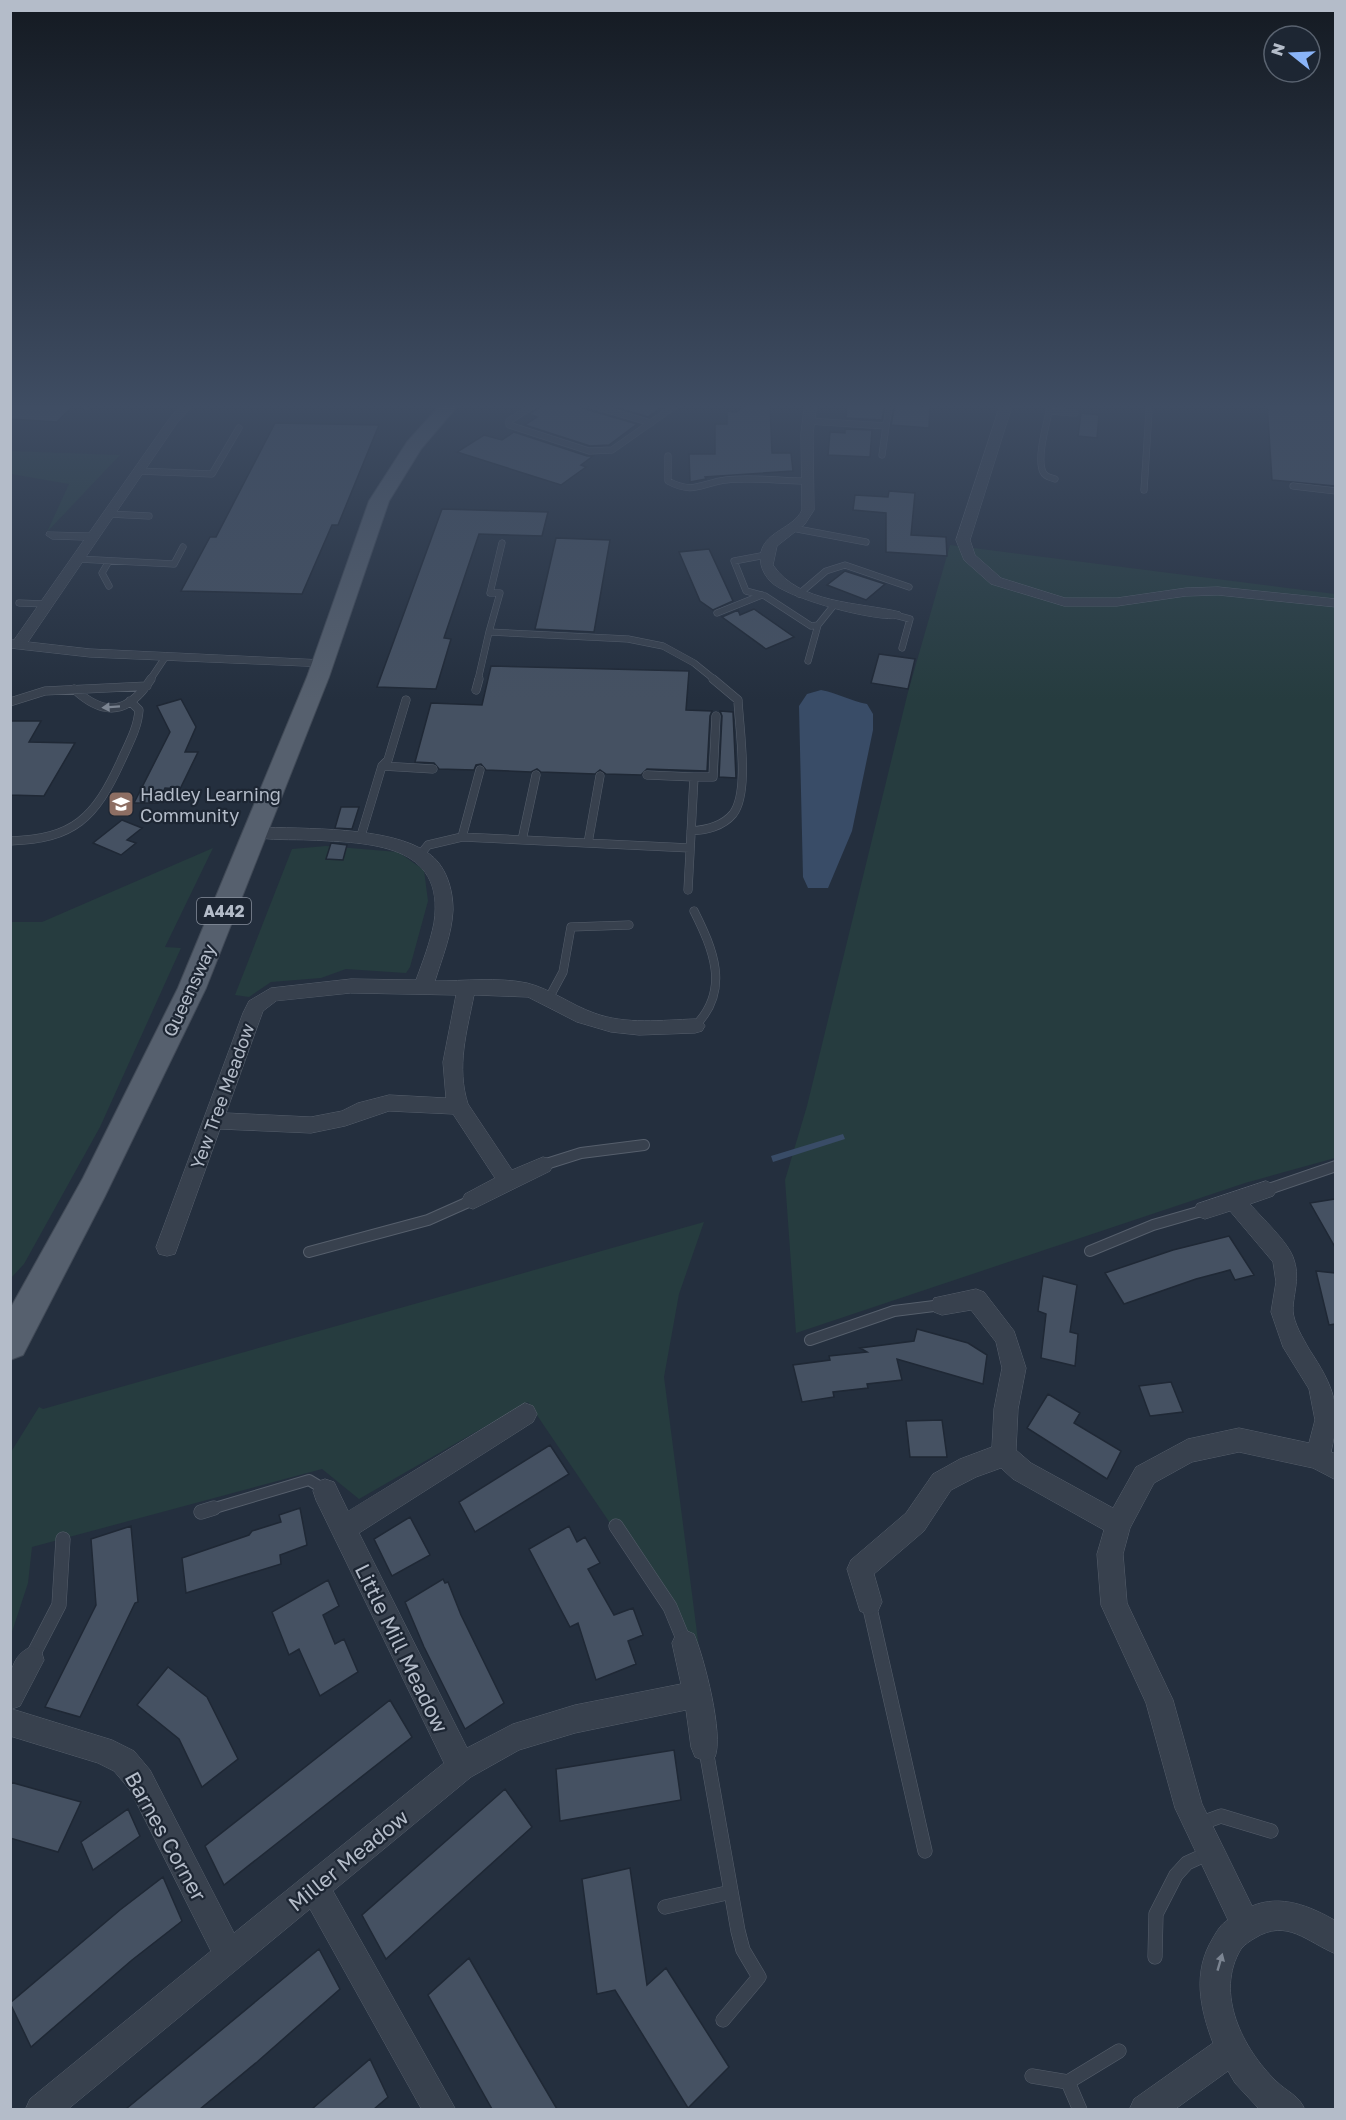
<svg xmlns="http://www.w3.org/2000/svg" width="1346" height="2120" font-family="'Golos Text',sans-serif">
	<rect width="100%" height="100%" fill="#242f3e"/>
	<path fill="#263c3f" d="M 10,451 L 120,455 L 47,532 L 69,484 L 11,474 Z
		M 950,545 L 1335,594 L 1335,1158 L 1245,1183 L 796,1333 L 785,1180 L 807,1106 L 908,692 Z
		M 326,846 L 398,852 L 424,870 L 428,901 L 410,967 L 406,973 L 346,969 L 321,978 L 271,982 L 249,997 L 235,995 L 292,849 Z
		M 213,848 L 165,947 L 181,948 L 100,1127 L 24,1264 L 11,1278 L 11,922 L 42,922 Z
		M 704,1222 L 679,1294 L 664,1377 L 700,1656 L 528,1402 L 359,1499 L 322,1469 L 32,1547 L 28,1583 L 11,1635 L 11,1452 L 39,1407 L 43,1409 Z"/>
	<path fill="#394c67" d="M 821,690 C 837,693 851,701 867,704 L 873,714 L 873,730 L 852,831 L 828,888 L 808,888 L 803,877 L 799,706 L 807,694 Z
		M 843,1134 L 845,1139 L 773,1162 L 771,1156 Z"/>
	<path fill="#455162" stroke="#1f2835" stroke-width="1.5" d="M 10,403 L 75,403 L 57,422 L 10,419 Z
		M 542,403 L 579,403 L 582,408 L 637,424 L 609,445 L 590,446 L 525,425 L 537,417 L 529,414 L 540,407 Z
		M 602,403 L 667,403 L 648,417 Z
		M 749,403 L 770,403 L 772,453 L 791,453 L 793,471 L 705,477 L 706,479 L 690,482 L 689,454 L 715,454 L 715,424 L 727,424 L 727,411 L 736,412 Z
		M 847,403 L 885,403 L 882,420 L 846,418 Z
		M 1267,403 L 1335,403 L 1335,486 L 1272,480 Z
		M 895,404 L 930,406 L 929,428 L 891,425 Z
		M 1081,413 L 1099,415 L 1097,438 L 1078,436 Z
		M 275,423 L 379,425 L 338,525 L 332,525 L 302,594 L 181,591 L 210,537 L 216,537 Z
		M 845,429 L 872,430 L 870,457 L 828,455 L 830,432 L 845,433 Z
		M 514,432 L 587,456 L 593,456 L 581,465 L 586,467 L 561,485 L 457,452 L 484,435 L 502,440 Z
		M 889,491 L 915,493 L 911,535 L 946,537 L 947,556 L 886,552 L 886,513 L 853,510 L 855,495 L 888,497 Z
		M 442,509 L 548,512 L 542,536 L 479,534 L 444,638 L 451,639 L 436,689 L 377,687 Z
		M 556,538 L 610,540 L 594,632 L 535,629 Z
		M 709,549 L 733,601 L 713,610 L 700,601 L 679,552 Z
		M 845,571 L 885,584 L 866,600 L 827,585 Z
		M 754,609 L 794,637 L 766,649 L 722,617 L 738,610 L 740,615 Z
		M 879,654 L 915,659 L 908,689 L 871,683 Z
		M 491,666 L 689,671 L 686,710 L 712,711 L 710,716 L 707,771 L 647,769 L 641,775 L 606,774 L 600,770 L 595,774 L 541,772 L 537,769 L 531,772 L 486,770 L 481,764 L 476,765 L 474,770 L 439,769 L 434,763 L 415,762 L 431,703 L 482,705 Z
		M 181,699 L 196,727 L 185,752 L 198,752 L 180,789 L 165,788 L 158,803 L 134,803 L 170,732 L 157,706 Z
		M 720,711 L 733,712 L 736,778 L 719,777 L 722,716 Z
		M 10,721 L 41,721 L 29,742 L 75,743 L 44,796 L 10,795 Z
		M 341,807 L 359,807 L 352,829 L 335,828 Z
		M 122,820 L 142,828 L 127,840 L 136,843 L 121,855 L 93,843 Z
		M 331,843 L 347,845 L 343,860 L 326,859 Z
		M 1335,1199 L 1335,1247 L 1310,1203 Z
		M 1229,1236 L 1254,1275 L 1235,1280 L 1230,1270 L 1196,1279 L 1124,1304 L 1105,1273 L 1173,1250 Z
		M 1316,1271 L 1335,1273 L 1335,1324 L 1329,1325 Z
		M 1043,1276 L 1077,1285 L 1070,1332 L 1078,1334 L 1075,1366 L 1041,1358 L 1046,1314 L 1038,1311 Z
		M 917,1329 L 968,1343 L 987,1355 L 983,1384 L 897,1359 L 902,1380 L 867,1384 L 868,1388 L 833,1392 L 834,1397 L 802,1402 L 793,1365 L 830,1360 L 829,1356 L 867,1352 L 860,1348 L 914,1341 Z
		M 1171,1382 L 1183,1412 L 1150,1416 L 1139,1386 Z
		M 1048,1394 L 1080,1413 L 1074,1423 L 1121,1451 L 1107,1479 L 1027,1428 Z
		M 942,1420 L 947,1457 L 910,1457 L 906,1421 Z
		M 550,1445 L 569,1474 L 475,1532 L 459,1502 Z
		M 300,1508 L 307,1545 L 280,1555 L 281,1564 L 186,1593 L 182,1558 L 249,1535 L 252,1531 L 281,1522 L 279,1515 Z
		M 410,1517 L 430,1555 L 392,1576 L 374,1539 Z
		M 131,1526 L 138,1602 L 135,1603 L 80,1717 L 45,1707 L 96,1605 L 91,1539 Z
		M 569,1526 L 577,1542 L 585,1537 L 600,1563 L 588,1569 L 614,1615 L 633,1608 L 643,1635 L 628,1641 L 636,1664 L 596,1680 L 578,1623 L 570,1627 L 529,1549 Z
		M 443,1579 L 445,1583 L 448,1582 L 461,1615 L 504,1703 L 465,1729 L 424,1647 L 405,1602 Z
		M 328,1580 L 339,1606 L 323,1615 L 335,1644 L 344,1639 L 358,1672 L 320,1696 L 299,1649 L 289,1655 L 272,1612 Z
		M 168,1667 L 207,1697 L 238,1759 L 202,1787 L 179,1739 L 137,1705 Z
		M 390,1700 L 412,1737 L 224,1885 L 205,1846 Z
		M 674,1750 L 681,1800 L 560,1821 L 556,1769 Z
		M 10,1782 L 81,1802 L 58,1852 L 10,1838 Z
		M 505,1789 L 532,1827 L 386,1959 L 362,1915 Z
		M 128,1809 L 140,1836 L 93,1870 L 81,1842 Z
		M 630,1868 L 647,1985 L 666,1968 L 729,2067 L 688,2108 L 615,1990 L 597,1994 L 582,1879 Z
		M 163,1877 L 182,1921 L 132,1960 L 31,2047 L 10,2003 L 120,1910 Z
		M 319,1949 L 340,1989 L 257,2062 L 200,2109 L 126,2109 Z
		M 469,1958 L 517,2041 L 557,2109 L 492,2109 L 428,1995 Z
		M 370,2059 L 388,2097 L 374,2109 L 312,2109 Z"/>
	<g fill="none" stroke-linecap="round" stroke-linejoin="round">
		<g stroke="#565f6c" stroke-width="7">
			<path id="lane-far3" d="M 537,403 L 509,421 L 509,425 L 589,451 L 612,450 L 679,403
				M 584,403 L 651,423
				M 1051,403 C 1048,419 1036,457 1043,472 C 1045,477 1050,477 1055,479
				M 86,406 L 89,403
				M 1049,411 L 1075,413
				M 808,421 L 886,426 L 890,403
				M 882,455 L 886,426
				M 668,456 L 668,481 C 694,495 701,483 726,480 C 752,477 780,481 806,481
				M 138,471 L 212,474 L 239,428
				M 1293,486 L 1336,491
				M 1144,490 L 1149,411
				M 108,514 L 149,516
				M 792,528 L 866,542
				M 502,543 L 490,593 L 500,593 L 489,632 L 628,639 L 663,646 L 694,663 L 715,680
				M 766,555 L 734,561 L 746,591 L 765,596 L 811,626 L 818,625 L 834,605
				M 78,559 L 174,564 L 183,547
				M 109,561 L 102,573 L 109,586
				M 799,594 L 826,571 L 845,565 L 909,587
				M 19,603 L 46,604
				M 717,613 L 762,595
				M 895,615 L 910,619 L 902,648
				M 808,661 L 818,625
				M 150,680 L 166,656
				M 478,680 L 489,632"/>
		</g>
		<g stroke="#565f6c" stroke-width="9">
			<path id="lane-far2" d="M 74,689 C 105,718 129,713 151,679
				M 476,690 L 479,679
				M 10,702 L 45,691 L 147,686
				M 382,766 L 433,769
				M 647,775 L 694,777 L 688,890
				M 694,777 L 713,777 L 716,716
				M 691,831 C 706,830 722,827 733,814 C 750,792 739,727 738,700 L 713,679
				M 462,837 L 480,770
				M 360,839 L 382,766 L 388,760 L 406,700
				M 522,840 L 536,775
				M 10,841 C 74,839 95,818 121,761 C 128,745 138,728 139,710 L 130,701
				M 588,843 L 600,776
				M 420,855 L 428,845 L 462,837 L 690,848
				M 694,911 C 713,949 731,990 695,1026
				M 549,998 L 563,972 L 571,927 L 629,925"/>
		</g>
		<g stroke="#565f6c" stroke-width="12">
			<path id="lane-far1" d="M 543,1165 L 581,1153 L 644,1145
				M 1266,1190 L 1336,1166
				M 1090,1251 L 1153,1225 L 1205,1210
				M 309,1252 L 428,1220 L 473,1200
				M 810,1340 L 894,1311 L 942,1305
				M 208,1510 L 309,1480 L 324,1489"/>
		</g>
		<g stroke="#565f6c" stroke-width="15">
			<path id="lane" d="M 201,1512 L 214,1508
				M 616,1526 L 670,1607 L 684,1641
				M 869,1604 L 925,1851
				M 32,1657 L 59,1605 L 63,1539
				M 706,1750 L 738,1931 L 743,1950 L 759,1977 L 723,2020
				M 1199,1824 L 1221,1816 L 1271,1831
				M 665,1907 L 731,1892
				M 1155,1957 L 1156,1914 L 1176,1875 L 1187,1863 L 1209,1853
				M 1032,2076 L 1068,2082 L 1119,2051
				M 1068,2082 L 1080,2110"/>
		</g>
		<g stroke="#565f6c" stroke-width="1">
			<path id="street" d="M 183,403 L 195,403 L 177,423 L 28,642 L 90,649 L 323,660 L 330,664 L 328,667 L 90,657 L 10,648 L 10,640 L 14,640 L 84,540 L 52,539 L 46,535 L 47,532 L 89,533 L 169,419 Z
				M 805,403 L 817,403 L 813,434 L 814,510 L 805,524 L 777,546 L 773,565 C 799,604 859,602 900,612 L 902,615 L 900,618 C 878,623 785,598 770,581 C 762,572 759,563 761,552 C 766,531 794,528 802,510 L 801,434 Z
				M 1001,403 L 1013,403 L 970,540 L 975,555 L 1001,578 L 1065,598 L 1117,598 L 1186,588 L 1218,587 L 1336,599 L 1336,607 L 1218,595 L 1186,596 L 1117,606 L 1064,606 L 991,584 L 964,560 L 956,540 Z
				M 257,827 C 303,829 391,826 428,853 C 446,865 453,889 453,910 C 452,934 442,958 435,981 C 464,981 498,977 527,983 C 551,989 571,1005 594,1013 C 626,1025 662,1020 695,1019 L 702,1021 L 705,1026 L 702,1031 L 695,1033 L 639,1035 L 611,1032 L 577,1022 L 528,997 L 474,995 C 467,1031 456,1067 468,1104 L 512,1170 L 543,1157 L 550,1159 L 553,1165 L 550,1171 L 473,1209 L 465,1206 L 462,1200 L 465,1194 L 495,1178 L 453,1114 L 389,1111 L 345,1126 L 311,1133 L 220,1129 L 175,1254 L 167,1256 L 159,1254 L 156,1247 L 243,1013 L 249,1001 L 271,988 L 351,979 L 416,980 C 423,961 430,943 434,923 C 446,843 369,843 311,840 C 292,839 270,841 251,836 L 249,832 L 251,828 ZM 351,993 L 456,995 L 443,1062 L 446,1098 L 389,1095 L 358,1103 L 342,1111 L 311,1117 L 226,1113 L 263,1011 L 276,1001 Z
				M 1266,1181 L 1273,1184 L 1277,1190 L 1273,1196 L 1250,1204 C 1262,1218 1287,1241 1293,1257 C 1301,1278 1293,1292 1293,1311 C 1294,1324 1303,1338 1309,1349 C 1334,1387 1342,1406 1331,1452 L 1336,1454 L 1336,1480 L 1313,1468 L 1239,1452 L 1192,1462 L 1154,1483 L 1130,1528 L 1123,1554 L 1127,1603 L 1173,1700 L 1202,1804 L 1252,1906 C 1281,1894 1310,1906 1336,1921 L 1336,1954 C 1307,1942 1287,1918 1255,1938 C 1250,1941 1245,1944 1241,1949 C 1214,1993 1243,2049 1276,2081 C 1287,2092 1299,2095 1305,2110 L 1260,2110 L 1235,2083 L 1228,2071 L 1174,2110 L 1129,2110 L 1134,2099 L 1213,2043 C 1200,2008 1192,1972 1213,1938 C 1217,1931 1221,1924 1228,1920 L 1175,1808 L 1146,1703 L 1101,1605 L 1097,1554 L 1104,1530 L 1013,1479 L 1001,1468 L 976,1477 L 951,1490 L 924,1531 L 874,1574 L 882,1602 L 878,1611 L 869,1615 L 860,1611 L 847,1569 L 851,1560 L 906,1513 L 933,1474 L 960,1459 L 992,1447 L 994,1409 L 1002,1368 L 996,1342 L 971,1310 L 942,1315 L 934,1312 L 931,1305 L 934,1298 L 976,1289 L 984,1292 L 1014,1331 L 1026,1368 L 1018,1409 L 1016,1450 L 1031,1463 L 1113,1508 L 1136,1467 L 1188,1439 L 1239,1428 L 1309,1443 L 1315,1420 L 1309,1389 L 1283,1347 L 1271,1312 L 1276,1282 L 1273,1262 L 1230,1211 L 1205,1219 L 1197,1216 L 1194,1210 L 1197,1204 Z
				M 525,1403 L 533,1406 L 537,1414 L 533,1422 L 359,1533 L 467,1748 L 513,1724 L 575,1705 L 681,1684 L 672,1643 L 676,1634 L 685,1630 L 694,1634 C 704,1657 724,1735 715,1757 L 705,1761 L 695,1757 L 691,1747 L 686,1710 L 575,1733 L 519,1750 L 471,1777 L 333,1891 L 456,2110 L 422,2110 L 310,1909 L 67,2110 L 25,2110 L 30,2099 L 211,1951 L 130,1790 L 114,1771 L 98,1763 L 10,1736 C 10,1708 0,1659 31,1647 L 41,1650 L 44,1660 L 20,1706 L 12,1709 L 112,1740 L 134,1751 L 150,1770 L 234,1933 L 444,1763 L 316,1500 L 313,1491 L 316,1482 L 325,1479 L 334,1482 L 348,1511 Z"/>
		</g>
		<g stroke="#414a57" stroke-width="2">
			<path id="primary" d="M 442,403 L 460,403 L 421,449 L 389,501 L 329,677 L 206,988 L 105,1196 L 23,1355 L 10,1360 L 10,1309 L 83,1178 L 178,988 L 307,677 L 369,501 L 407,442 Z"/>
		</g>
		<use href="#lane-far3" stroke="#38414e" stroke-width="6"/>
		<use href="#lane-far2" stroke="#38414e" stroke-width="8"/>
		<use href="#lane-far1" stroke="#38414e" stroke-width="10"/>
		<use href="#lane" stroke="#38414e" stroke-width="14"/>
		<use href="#street" fill="#38414e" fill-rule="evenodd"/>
		<use href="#primary" fill="#56606e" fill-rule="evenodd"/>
	</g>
	<defs><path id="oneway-solid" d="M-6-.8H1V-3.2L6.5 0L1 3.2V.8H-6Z" transform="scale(1.5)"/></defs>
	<g fill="#7c8592">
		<use href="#oneway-solid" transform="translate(111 707) rotate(176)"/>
		<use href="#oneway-solid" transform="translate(1220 1962) rotate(-74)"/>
	</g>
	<linearGradient id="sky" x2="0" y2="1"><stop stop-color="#141a22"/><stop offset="0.58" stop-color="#3f4d63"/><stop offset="1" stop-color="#3f4d63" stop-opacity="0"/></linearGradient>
	<rect width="1346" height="700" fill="url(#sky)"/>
	<defs>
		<g id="school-square" transform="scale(1.35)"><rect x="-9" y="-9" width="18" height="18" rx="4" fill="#8d6e63" stroke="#1d2633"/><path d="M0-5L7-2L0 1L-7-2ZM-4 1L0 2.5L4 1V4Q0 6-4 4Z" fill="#fff"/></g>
	</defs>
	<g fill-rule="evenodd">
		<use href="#school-square" x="121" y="804"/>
	</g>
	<g text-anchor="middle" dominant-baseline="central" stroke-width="4.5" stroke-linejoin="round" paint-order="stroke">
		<rect fill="#1d2633" stroke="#878f9c" stroke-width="1.5" x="197" y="898" width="54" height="26" rx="4.5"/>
		<g font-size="16" font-weight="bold" fill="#b4bcc9">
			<text x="224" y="911">A442</text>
		</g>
		<g font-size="18" fill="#b4bcc9" stroke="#1d2633" text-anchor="start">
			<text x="140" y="794">Hadley Learning<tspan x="140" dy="21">Community</tspan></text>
		</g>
		<g font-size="18" fill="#b4bcc9" stroke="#1d2633">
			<text transform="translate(189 990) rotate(-65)">Queensway</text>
			<text transform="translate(222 1096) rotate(-70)">Yew Tree Meadow</text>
		</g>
		<g font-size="21" fill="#b4bcc9" stroke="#1d2633">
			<text transform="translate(402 1648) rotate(64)">Little Mill Meadow</text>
			<text transform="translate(166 1836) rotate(61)">Barnes Corner</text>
			<text transform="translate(348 1860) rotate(-39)">Miller Meadow</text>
		</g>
	</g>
	<rect width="1346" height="2120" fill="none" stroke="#b4bcc9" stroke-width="24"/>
	<g transform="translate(1292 54) rotate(288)"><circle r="28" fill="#1d2633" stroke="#59626f" stroke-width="1.5"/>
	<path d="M0-4.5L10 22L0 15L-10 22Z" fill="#8ab4f8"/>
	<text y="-9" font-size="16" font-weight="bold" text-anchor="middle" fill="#b4bcc9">N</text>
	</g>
</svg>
